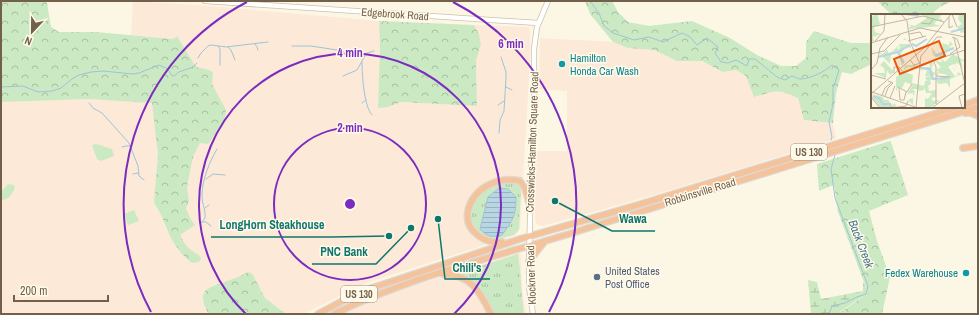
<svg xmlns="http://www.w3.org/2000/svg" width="979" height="315" font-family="'Archivo Narrow',sans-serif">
	<defs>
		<pattern id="grass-tufts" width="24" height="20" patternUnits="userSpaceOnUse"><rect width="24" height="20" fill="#cbe9c3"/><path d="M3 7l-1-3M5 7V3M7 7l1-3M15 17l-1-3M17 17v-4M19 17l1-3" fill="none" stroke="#a9c0a0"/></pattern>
		<pattern id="forest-crowns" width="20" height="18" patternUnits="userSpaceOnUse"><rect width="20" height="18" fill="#cbe9c3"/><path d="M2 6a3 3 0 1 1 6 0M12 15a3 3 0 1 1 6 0" fill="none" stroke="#a9c0a0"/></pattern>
		<pattern id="wetland-marsh" width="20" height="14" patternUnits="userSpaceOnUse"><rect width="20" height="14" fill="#cbe9c3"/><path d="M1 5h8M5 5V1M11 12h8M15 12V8" fill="none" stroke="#a9c0a0"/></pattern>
		<pattern id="water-rules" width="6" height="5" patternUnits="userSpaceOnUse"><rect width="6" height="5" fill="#b9d6e5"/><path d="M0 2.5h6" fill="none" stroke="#9bb1bc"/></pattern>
	</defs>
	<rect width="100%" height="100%" fill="#fcf7e4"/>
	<path fill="#fce9d8" d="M 133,1 L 210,6 L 379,21 L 380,47 L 378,107 L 388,107 L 401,102 L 477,106 L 476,61 L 481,44 L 479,34 L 474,25 L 529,27 L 530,32 L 530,61 L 520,229 L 516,235 L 366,283 L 303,314 L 286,314 L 265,298 L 253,275 L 251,273 L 248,272 L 229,281 L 216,284 L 210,287 L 203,293 L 203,299 L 208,314 L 1,314 L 1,102 L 2,102 L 89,99 L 152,102 L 158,155 L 154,201 L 156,208 L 160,213 L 165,227 L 177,249 L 199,255 L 190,251 L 184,244 L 179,235 L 194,225 L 190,218 L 186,208 L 189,201 L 187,187 L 193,157 L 200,143 L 226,110 L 212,84 L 206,69 L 196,67 L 177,36 L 173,39 L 131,35 Z
		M 540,38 L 613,42 L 628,48 L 654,50 L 677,61 L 701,61 L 723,72 L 736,70 L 746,76 L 755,97 L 778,91 L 784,91 L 798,98 L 805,120 L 833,123 L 836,139 L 661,193 L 543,226 L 538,225 L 535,221 L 535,151 L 567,151 L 567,91 L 539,89 Z
		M 519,253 L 521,255 L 522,289 L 526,314 L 342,314 L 380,296 Z"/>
	<path fill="url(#grass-tufts)" d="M 512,181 L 518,183 L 521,188 L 519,229 L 514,235 L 492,240 L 483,237 L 474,229 L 471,220 L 471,210 L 476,199 L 486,189 L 499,182 Z
		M 518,254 C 521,274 521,294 524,314 L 494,314 L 481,290 L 470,280 L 456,274 Z"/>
	<path fill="url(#forest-crowns)" d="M 1,1 L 45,1 L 47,3 L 51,27 L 59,32 L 96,32 L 173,39 L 177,36 L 196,67 L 206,69 L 213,72 L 212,84 L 226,110 L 225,119 L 208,144 L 200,143 L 193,157 L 187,187 L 189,201 L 186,208 L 190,218 L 195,225 L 180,235 C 185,245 189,250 199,255 L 201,259 L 199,262 L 192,263 C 175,250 169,235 161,215 C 159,210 155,207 154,201 L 158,155 L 152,103 L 89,99 L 1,102 Z
		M 585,1 L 612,1 L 618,12 L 628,22 L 649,26 L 692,21 L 730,38 L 757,55 L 781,66 L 796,66 L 806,58 L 806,42 L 814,31 L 851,43 L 872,43 L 872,64 L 851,74 L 842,72 L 836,93 L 833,123 L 804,120 L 798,98 C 777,88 776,91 754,97 L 746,76 L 736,70 L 723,72 L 702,61 L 677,61 L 654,50 L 628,48 L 613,42 L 590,14 Z
		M 877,1 L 952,1 L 940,7 L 930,15 L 892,15 Z
		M 379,21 L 474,25 L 479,34 L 481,44 L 476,61 L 477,106 L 401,102 L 388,107 L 378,108 L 380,47 Z
		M 890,141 L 891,142 L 908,195 L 869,211 L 877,241 L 890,277 L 882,314 L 840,314 L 841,312 L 868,293 L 838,212 L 834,185 L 819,191 L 817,164 Z
		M 248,272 L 251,273 L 253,275 L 265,298 L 286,314 L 208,314 C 207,309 203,304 203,299 C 201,286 222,284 230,280 C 236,278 242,275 248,272 Z"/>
	<path fill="url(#wetland-marsh)" d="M 808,280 L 817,282 L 821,299 L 863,291 L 863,281 L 868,293 L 841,311 L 840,314 L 811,314 Z"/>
	<path fill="#cbe9c3" d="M 96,144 L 112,149 L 114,156 L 101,161 L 97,159 L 92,145 Z
		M 8,184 L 14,185 L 15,187 C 13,193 9,199 3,200 L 1,198 L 1,192 Z
		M 134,210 L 139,221 L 128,225 L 124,214 Z"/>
	<path fill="url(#water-rules)" stroke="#9fc4d6" d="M 499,188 L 508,189 L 516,197 C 516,216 513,220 502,235 C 490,237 489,238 480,229 L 488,197 Z"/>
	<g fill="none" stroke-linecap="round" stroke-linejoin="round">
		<path stroke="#9fc4d6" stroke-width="1" d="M 590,1 L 599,13 L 604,26 L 613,33 L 634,40 L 649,37 L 663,42 L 682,33 L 690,37 L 697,45 L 707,38 L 718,47 L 715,53 L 721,62 L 728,63 L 736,60 L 747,66 L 749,59 L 755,59 L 777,77 L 785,80 L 792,76 C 795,77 798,79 801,79 C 812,78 824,72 832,65 L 839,70 L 833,89 L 833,104 L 829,122 L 832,137 L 831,140
			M 255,44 L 257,47 L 258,50
			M 218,46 L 220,49 L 220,65
			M 292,46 L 311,46 L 337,50 L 358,56 L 374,51
			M 228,47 L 231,50 L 235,60
			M 198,58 L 201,53 L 208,46 L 211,45 L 226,47 L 268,42
			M 362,62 C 362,74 364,107 372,115
			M 343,76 L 357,70 L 366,54
			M 1,87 L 23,86 L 38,92 L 52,91 L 61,88 L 72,79 L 79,75 L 91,72 L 103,71 L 133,74 L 139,73 L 159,65 L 168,69 L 172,76 L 174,76 L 179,72 L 193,67 L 197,63
			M 506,87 L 512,90
			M 89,103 L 93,108 L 102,113 L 129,143 L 138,166 L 139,176 L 144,180
			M 362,103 L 366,100
			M 498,105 L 504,101
			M 499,133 L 500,120 L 504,111 L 506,78 L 506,72 L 501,57
			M 122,147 L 126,146 L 130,146
			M 133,174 L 138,173
			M 206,179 L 213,174 L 225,175
			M 205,208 L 209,205
			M 203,222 L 206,222 L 211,226
			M 201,223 L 205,218 C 206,211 202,204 202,196 C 202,180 209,163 217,149
			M 829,314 L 832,306 L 845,303 L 857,297 L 866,294 L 868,286 L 835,198 L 831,169 L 835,155"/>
		<g stroke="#d0c1a8" stroke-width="6">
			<path id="secondary" d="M 205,1 L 538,23
				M 533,314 L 529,287 L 529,267 L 531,171 L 534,112 L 534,49 L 537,27 L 548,1"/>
		</g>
		<g stroke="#ddd9d4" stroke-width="8">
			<path id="highway" d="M 964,105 L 978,100
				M 965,113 L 971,113 L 978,116
				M 963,148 L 978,146
				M 502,242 C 485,244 464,231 468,211 C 473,188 498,176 520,181 L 525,188 L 530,206
				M 529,261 L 545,241
				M 443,274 C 471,274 480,292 491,314
				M 318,314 L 348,298 L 372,288 L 520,239 L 641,204 L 957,107
				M 334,314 C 409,277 495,257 575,232 C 709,190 844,149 978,107"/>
		</g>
		<use href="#secondary" stroke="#fff" stroke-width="4.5"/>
		<use href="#highway" stroke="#f4c39c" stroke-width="5.5"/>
	</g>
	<g fill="none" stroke="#7b2cbf" stroke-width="2">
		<circle cx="350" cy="204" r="76"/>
		<path d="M246 314A151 151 0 1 1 454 314"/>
		<path d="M151 312A227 227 0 0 1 247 2M453 2A227 227 0 0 1 549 312"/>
	</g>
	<g fill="#0f9aa8" stroke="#fffaea" stroke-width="1.5">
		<circle cx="562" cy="64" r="4"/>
		<circle cx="966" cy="273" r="4"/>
	</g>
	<circle fill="#5c6f8a" stroke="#fffaea" stroke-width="1.5" cx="597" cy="277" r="4"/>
	<g text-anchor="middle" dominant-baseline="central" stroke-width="3" stroke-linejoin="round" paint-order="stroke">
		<g fill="#fffaea" stroke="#9d8e7a" stroke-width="1">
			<rect x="791" y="144" width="36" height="16" rx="3"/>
			<rect x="341" y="286" width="36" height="16" rx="3"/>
		</g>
		<g font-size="10" font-weight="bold" fill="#73604a">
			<text x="809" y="152">US 130</text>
			<text x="359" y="294">US 130</text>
		</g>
		<g font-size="11" fill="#73604a" stroke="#fffaea">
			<text transform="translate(395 14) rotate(4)">Edgebrook Road</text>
			<text transform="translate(532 142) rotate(-88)">Crosswicks-Hamilton Square Road</text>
			<text transform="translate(700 192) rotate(-17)">Robbinsville Road</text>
			<text transform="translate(531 275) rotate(-92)">Klockner Road</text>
		</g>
		<g font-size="11" fill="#0d838f" stroke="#fffaea" text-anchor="start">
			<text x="570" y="58">Hamilton<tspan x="570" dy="13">Honda Car Wash</tspan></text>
			<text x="958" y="273" text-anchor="end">Fedex Warehouse</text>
		</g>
		<g font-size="11" fill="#4e5e75" stroke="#fffaea" text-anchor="start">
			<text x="605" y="271">United States<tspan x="605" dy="13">Post Office</tspan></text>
		</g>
		<g font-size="12" font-style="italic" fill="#48758d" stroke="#fffaea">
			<text transform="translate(861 244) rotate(69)">Back Creek</text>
		</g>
	</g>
	<g transform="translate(871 14)">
		<rect width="94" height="94" fill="#fcf7e4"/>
		<path d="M 4,0 L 6,0 L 9,10 L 3,13 L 4,18 L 10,20 L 2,23 L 3,27 L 0,28 L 0,4 ZM 56,0 L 71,0 L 67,6 L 70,4 L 72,8 L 66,6 L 63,10 L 70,12 L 37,15 L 40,12 L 37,10 L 44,12 L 56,4 L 53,1 ZM 88,0 L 94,0 L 94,18 L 90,19 L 86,13 L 91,10 L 87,5 ZM 34,24 L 35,26 L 32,26 L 26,34 L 28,36 L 29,30 L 39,30 L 40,34 L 34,33 L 30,40 L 27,37 L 22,38 L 25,38 L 29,41 L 33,49 L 31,52 L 27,40 L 24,39 L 20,41 L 19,50 L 8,39 L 12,40 L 16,35 L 17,39 L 21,38 ZM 79,27 L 82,31 L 77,33 L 83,34 L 74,38 L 75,42 L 65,43 L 62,41 L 60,33 L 66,40 L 73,37 L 71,29 L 78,31 ZM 82,40 L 94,47 L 90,47 L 92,55 L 87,49 L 84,50 L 87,55 L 83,50 L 80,51 L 84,56 L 84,57 L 80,51 L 77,53 L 84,62 L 87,61 L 86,58 L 91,60 L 79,65 L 79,74 L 76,69 L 68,70 L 65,67 L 77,61 L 68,59 L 66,62 L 66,59 L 68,58 L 65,56 L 70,53 L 64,47 L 71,48 L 70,44 L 74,48 ZM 13,47 L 23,58 L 19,61 L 16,56 L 15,64 L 3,59 L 14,59 L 13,54 L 9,51 ZM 58,48 L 62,49 L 61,52 L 63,50 L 60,54 L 62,56 L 58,56 L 65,59 L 61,63 L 65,65 L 59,66 L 60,70 L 57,72 L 58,77 L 65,76 L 65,83 L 60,84 L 62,87 L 69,86 L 59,94 L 54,94 L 54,84 L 57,85 L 61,79 L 55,79 L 53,73 L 53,76 L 48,77 L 47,75 L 41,75 L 44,77 L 43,80 L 45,80 L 42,81 L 42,91 L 37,86 L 29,89 L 42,84 L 42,79 L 36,80 L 42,71 L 34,68 L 31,74 L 27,73 L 25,78 L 25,63 L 32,58 L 34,51 L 45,51 L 48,55 L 37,53 L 32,57 L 42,61 L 41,69 L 53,72 L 54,67 L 56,67 L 54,63 L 61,62 L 54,62 L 56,56 L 51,55 L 50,58 L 49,53 L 59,53 ZM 2,80 L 12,83 L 13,86 L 17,86 L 21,91 L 24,89 L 25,93 L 10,94 L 1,83 Z" fill="#cbe9c3"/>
		<path fill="none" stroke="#b9d6e5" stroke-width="2" d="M 34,0 L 48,2M 80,18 L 94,14M 41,30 L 45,32 L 56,25M 27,38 L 39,31M 64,42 L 83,34M 7,43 L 27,38 L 33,49M 49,54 L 59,55 L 62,65 L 76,64M 2,83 L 8,84 L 12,90 L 19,90 L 20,93"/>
		<path fill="none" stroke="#c1b6a1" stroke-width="1" d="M 30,0 L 36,7 L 39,28 L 49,50 L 45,94M 81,0 L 86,13M 78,3 L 78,14 L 82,12M 50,9 L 59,10 L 62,5M 0,13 L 52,2 L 73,8M 13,17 L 14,0M 38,20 L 49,18 L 52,23M 83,24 L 94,70M 4,27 L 13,17M 37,27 L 55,22M 0,29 L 49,14 L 94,23M 9,34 L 17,23M 0,40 L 13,37 L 29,21M 79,40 L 89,33 L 86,25 L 81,23M 39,46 L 43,51 L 50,49M 62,46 L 65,53 L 65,90M 49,49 L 50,42 L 66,23 L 71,23M 49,51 L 94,36M 0,56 L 6,49 L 9,34M 23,59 L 23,53 L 28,53 L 32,58M 0,61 L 15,65M 65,62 L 79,63M 27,73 L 36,78 L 41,70M 28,74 L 29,86M 1,78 L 47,94M 0,80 L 53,34 L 80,0M 11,81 L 14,74 L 21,68M 14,82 L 17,74 L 22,69 L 17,67M 0,83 L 9,94M 19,84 L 24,72M 29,86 L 33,86 L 35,78M 20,94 L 35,92 L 37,87M 61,94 L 94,69M 91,94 L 88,82 L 94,80"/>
		<path fill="#e8590c" fill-opacity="0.15" stroke="#e8590c" stroke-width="2" d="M 68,27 L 74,42 L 29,60 L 23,45 Z"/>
		<rect width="94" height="94" fill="none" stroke="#73604a" stroke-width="2"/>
	</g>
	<circle cx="350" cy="204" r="6" fill="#7b2cbf" stroke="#fffaea" stroke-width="2"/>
	<g font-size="12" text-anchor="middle" font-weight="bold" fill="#7b2cbf" stroke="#fffaea" stroke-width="3" stroke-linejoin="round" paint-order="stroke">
		<text x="511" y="48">6 min</text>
		<text x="350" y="57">4 min</text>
		<text x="350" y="132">2 min</text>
	</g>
	<path fill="none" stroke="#0f766e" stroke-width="1.5" d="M555 201L612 231H655M389 236L332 237H211M411 228L376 264H312M438 219L445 279H490"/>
	<g fill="#0f766e" stroke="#fffaea" stroke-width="1.5">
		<circle cx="555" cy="201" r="4"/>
		<circle cx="389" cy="236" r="4"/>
		<circle cx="411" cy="228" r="4"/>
		<circle cx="438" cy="219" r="4"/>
	</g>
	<g font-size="12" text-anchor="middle" font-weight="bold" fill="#0f766e" stroke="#fffaea" stroke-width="3" stroke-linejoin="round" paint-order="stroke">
		<text x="633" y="223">Wawa</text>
		<text x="272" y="229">LongHorn Steakhouse</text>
		<text x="344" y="256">PNC Bank</text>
		<text x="467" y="272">Chili's</text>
	</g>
	<rect width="979" height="315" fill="none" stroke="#73604a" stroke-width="4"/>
	<g transform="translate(32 32) rotate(202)" stroke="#fffaea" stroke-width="3" paint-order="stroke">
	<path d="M0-3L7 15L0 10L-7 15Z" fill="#73604a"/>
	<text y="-6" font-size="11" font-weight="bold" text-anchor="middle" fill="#73604a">N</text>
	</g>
	<path d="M14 295v6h94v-6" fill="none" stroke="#73604a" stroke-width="2"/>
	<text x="20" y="295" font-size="12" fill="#73604a" stroke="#fffaea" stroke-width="3" paint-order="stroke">200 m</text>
</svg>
